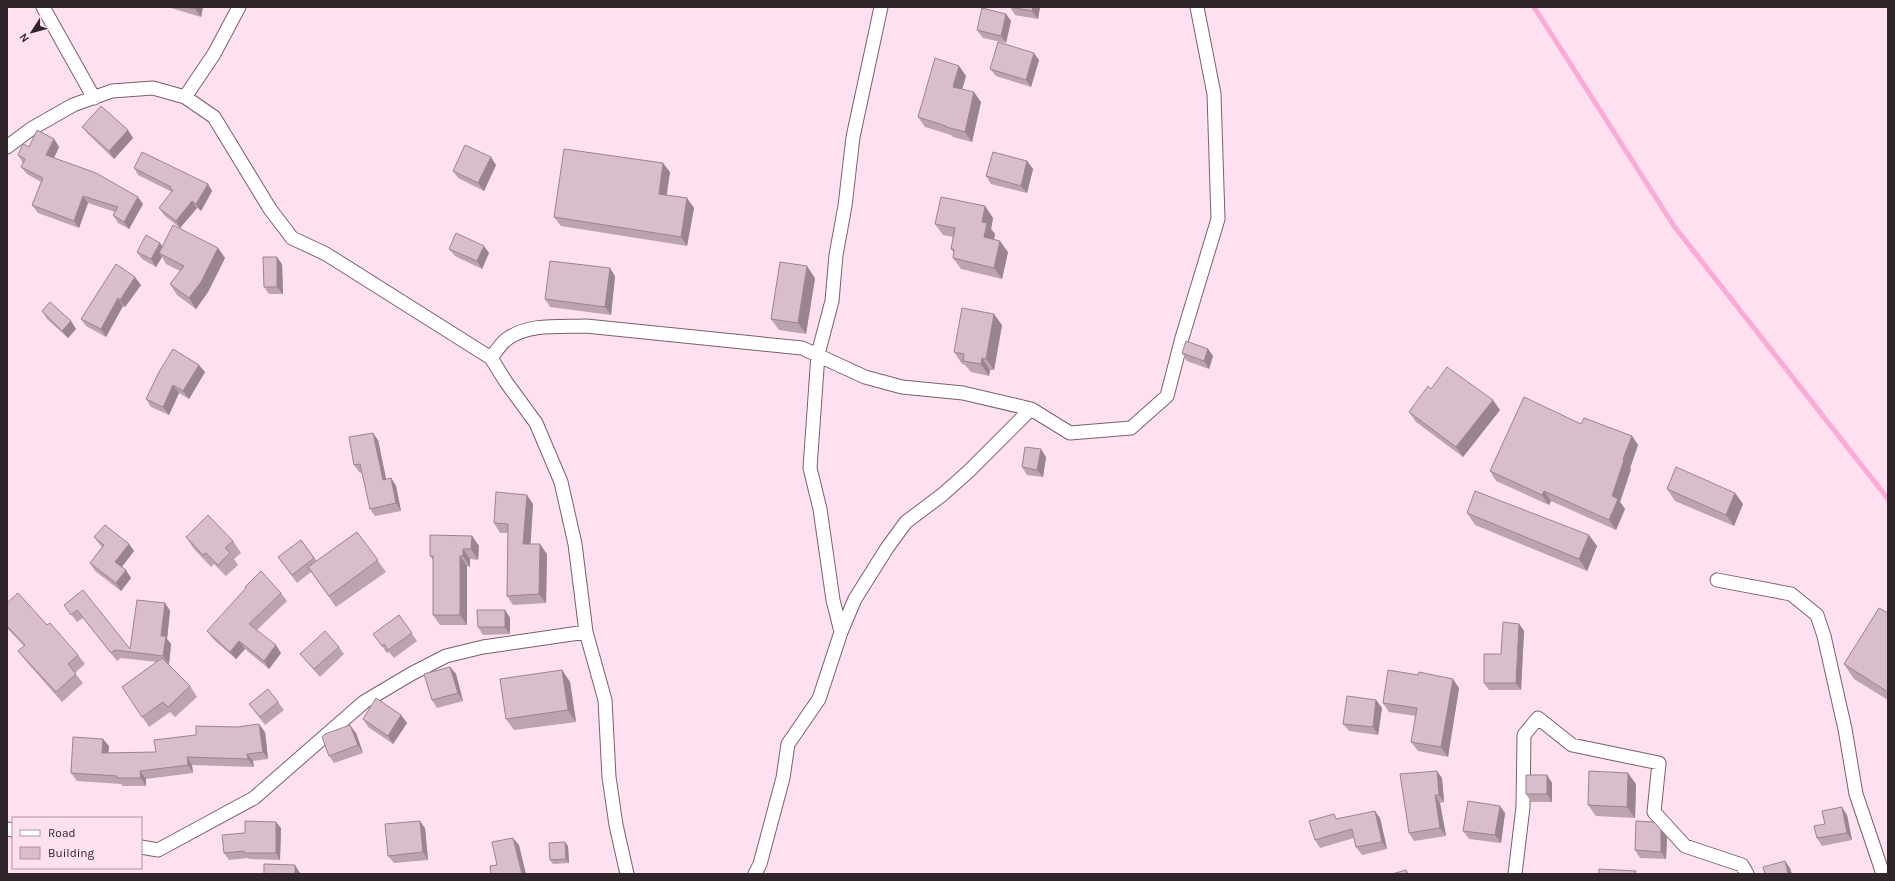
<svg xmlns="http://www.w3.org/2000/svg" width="1895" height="881" viewBox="0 0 1895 881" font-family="Karla,sans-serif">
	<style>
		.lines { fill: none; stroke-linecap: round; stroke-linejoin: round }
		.stream { stroke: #fba9d6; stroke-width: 5 }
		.minor-casing { stroke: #79606d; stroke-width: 15 }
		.minor { stroke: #fff; stroke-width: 13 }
		.wall { fill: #bba3af }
		.shaded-wall { fill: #99848f }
		.building { fill: #dabdcc; stroke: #99848f }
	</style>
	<rect width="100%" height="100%" fill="#fee0f0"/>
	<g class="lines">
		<path class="stream" d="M1534 7 1674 226 1888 499"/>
		<g class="minor-casing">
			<path id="minor" d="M43 7 94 98
				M185 97 214 54 239 7
				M7 147 31 129 73 105 112 91 153 88 185 97 214 117 270 209 292 238 326 254 491 358 506 382 536 423 561 482 575 544 586 632 605 700 609 777 616 825 627 874
				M491 358C496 352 501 343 507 339 529 323 560 327 586 326L802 348 865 377 902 387 963 393 1031 409 1070 433 1131 428 1167 396 1182 338 1218 219 1214 94 1197 7
				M1717 580 1791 594 1817 615 1824 636 1845 729 1856 794 1883 874
				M841 632 855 599 887 548 906 522 942 495 969 471 1031 409
				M7 829 13 830
				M141 847 158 850 254 798 364 702 411 674 446 656 483 647 586 632
				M755 874 760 864 783 778 788 744 819 699 841 632 833 600 820 509 810 468 818 354 832 301 836 255 845 206 853 137 881 7
				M1515 874 1523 807 1524 735 1538 718 1572 745 1659 763 1654 812 1685 846 1742 865 1747 874"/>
		</g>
		<use href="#minor" class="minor"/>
	</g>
	<path class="wall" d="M170 7H203L201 17 171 8Z
		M1010 7H1040L1038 19 1015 15Z
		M1006 14 1011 21 1006 43 983 38 977 30Z
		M1039 60 1031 87 996 76 990 69Z
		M959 66 966 76 962 89 981 102 972 142 953 137 951 135 925 127 918 117Z
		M82 127 133 138 114 159 88 134Z
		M54 139 59 147 54 158 143 204 129 229 118 223 113 215 115 212 88 203 79 228 38 213 32 205 41 182 27 174 21 167 23 163 18 155 29 147Z
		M1027 161 1033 169 1027 193 991 184 986 176Z
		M496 165 484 191 458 178 453 171Z
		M134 168 208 184 212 191 201 211 197 208 180 228 164 215 159 208 172 192 138 175Z
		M670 172 667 195 694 208 687 246 561 226 554 217Z
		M985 206 993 218 991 229 995 234 994 239 1008 252 1002 279 961 269 953 258 954 253 951 249 953 237 943 235 935 224Z
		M163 246 218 248 225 258 208 292 196 309 177 295 170 284 180 271 166 264 162 257 156 267 142 259 137 252Z
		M449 249 489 253 482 269 455 256Z
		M282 264 283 294H269L264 287Z
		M615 276 611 315 550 307 545 299Z
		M815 278 806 334 779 330 771 319Z
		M141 285 125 307 123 306 106 337 86 326 81 319Z
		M42 311 71 321 76 329 68 338 47 319Z
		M1002 325 994 370H990L989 376 971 372 965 365 962 364 954 352Z
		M1208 349 1213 356 1209 369 1187 361 1182 353Z
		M159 372H205L189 399 179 393 169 415 151 407 146 399Z
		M1500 410 1463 457 1416 422 1409 412Z
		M1581 424 1632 436 1638 445 1630 468 1631 469 1620 502 1625 509 1616 530 1551 501 1549 505 1496 481 1490 471Z
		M378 440 386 479 391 478 396 486 401 511 375 516 370 509 362 472 360 473 354 465Z
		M1046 457 1043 477 1027 475 1022 467Z
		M1667 489 1735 493 1743 504 1734 526 1675 501Z
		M533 504 530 544 547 554 546 603 513 605 507 596 508 533H500L494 523Z
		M1467 513 1597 546 1587 571 1475 525Z
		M357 532 386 572 336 607 311 572 297 583 278 557 301 540 317 561Z
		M472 536 479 546 478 560 470 559V567L467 566V625H440L433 615V560L430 556Z
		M94 537 129 544 134 551 122 567 131 578 121 591 95 571 90 563 102 547 100 545Z
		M186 537 233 541 241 553 234 559 238 565 226 576 214 564 211 567 194 549Z
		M83 590 130 649 165 603 170 611 167 639 171 644 169 664H168L190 686 197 697 175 717 170 712 149 727 122 687 157 662 121 658 117 661 83 618 77 622 64 605Z
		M281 593 287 601 257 630 281 653 269 669 245 649 236 659 213 639 207 631Z
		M7 603 47 625 78 655 85 664 75 673 83 683 62 702 25 660 18 651 24 646 7 628Z
		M505 610 510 618V634L483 635 478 627Z
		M1888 613V700L1854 679 1844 664Z
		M399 615 417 641 394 658 389 652 387 653 373 634Z
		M1519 624 1524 631 1521 690H1489L1484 683Z
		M339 647 344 654 320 677 306 661 300 654Z
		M450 667 456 674 463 701 437 708 432 700Z
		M562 670 570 682 576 722 514 730 506 719Z
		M1418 675 1459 688 1448 757 1418 751 1411 742 1416 716 1389 712 1383 703Z
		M1376 700 1382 708 1378 735 1349 731 1343 724Z
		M278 702 284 710 265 725 249 704Z
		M401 715 407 723 393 744 368 727 363 719Z
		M265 732 268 759 253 761 254 767 192 765 193 773 146 779V786H123L121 784 77 781 71 773 109 746 108 753 156 752Z
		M356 733 363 753 334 763 329 756Z
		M1547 775 1552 783V802H1531L1526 794Z
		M1442 778 1444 802 1440 803 1446 836 1414 841 1409 833Z
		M1636 784 1635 818 1596 816 1588 805Z
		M1505 813 1501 843 1469 839 1463 831Z
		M1847 815 1852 840 1822 846 1817 838 1825 824Z
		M1337 818H1380L1387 849 1362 855 1356 847 1354 838 1320 848 1315 840Z
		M281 828 280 860 249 859 248 858 229 860 224 853 245 833Z
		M425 828 428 860 394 863 388 856Z
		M1661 830 1667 838 1666 859 1640 858 1635 850Z
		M568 846 569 863 553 864 550 860Z"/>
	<path class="shaded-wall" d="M196 7H203L201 17 195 9Z
		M1033 7H1040L1038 19 1032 11Z
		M1006 14 1011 21 1006 43 1001 36Z
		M1034 53 1039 60 1031 87 1026 80Z
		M959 66 966 76 960 97 953 87Z
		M974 92 981 102 972 142 965 132Z
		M128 130 133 138 114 159 109 151Z
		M54 139 59 147 52 162 46 155Z
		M491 157 496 165 484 191 478 183Z
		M1027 161 1033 169 1027 193 1021 186Z
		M663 163 670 172 665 203 659 194Z
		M208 184 212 191 201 211 196 204Z
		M83 196 88 203 79 228 74 221Z
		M138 197 143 204 129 229 124 222Z
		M687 198 694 208 687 246 681 237Z
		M192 201 197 208 180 228 176 221Z
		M985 206 993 218 991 229 995 234 992 248 984 237 982 222Z
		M1000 241 1008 252 1002 279 994 268Z
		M160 243 165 250 159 253 162 257 156 267 151 259Z
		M484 246 489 253 482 269 477 261Z
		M218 248 225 258 208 292 196 309 189 298Z
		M277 257 282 264 283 294 277 287Z
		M807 266 815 278 806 334 798 323Z
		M610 268 615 276 611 315 605 307Z
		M135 277 141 285 125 307 120 300Z
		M118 298 123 306 106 337 101 329Z
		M994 314 1002 325 994 370 986 359Z
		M71 321 76 329 68 338 62 331Z
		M1208 349 1213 356 1209 369 1204 361Z
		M982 358 990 370 989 376 981 364Z
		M199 365 205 372 189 399 183 391Z
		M173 385 179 393 169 415 163 407Z
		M1493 400 1500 410 1463 457 1456 447Z
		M373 433 378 440 388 488 383 480Z
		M1632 436 1638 445 1630 468 1631 469 1620 502 1625 509 1616 530 1609 520 1612 496 1623 459Z
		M1041 449 1046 457 1043 477 1037 470Z
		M391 478 396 486 401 511 396 503Z
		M1544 491 1551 501 1549 505 1542 495Z
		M1735 493 1743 504 1734 526 1726 515Z
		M527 495 533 504 530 553 523 544Z
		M1589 535 1597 546 1587 571 1579 559Z
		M472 536 479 546 478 560 471 549Z
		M129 544 134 551 120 569 115 562Z
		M540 544 547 554 546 603 539 594Z
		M463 549 470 559V567L463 556Z
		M460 556 467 566V625L460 615Z
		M126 570 131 578 121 591 116 583Z
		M165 603 170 611 167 639 171 644 169 664 163 656 161 636Z
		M505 610 510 618V634L505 627Z
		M1519 624 1524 631 1521 690 1516 683Z
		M239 641 245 649 236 659 230 652Z
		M276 645 281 653 269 669 264 661Z
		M450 667 456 674 463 701 458 693Z
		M562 670 570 682 576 722 568 710Z
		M1453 679 1459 688 1448 757 1441 747Z
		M1376 700 1382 708 1378 735 1373 727Z
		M401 715 407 723 393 744 388 736Z
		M259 724 265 732 268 759 263 752Z
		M350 725 356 733 363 753 358 745Z
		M103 739 109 746 108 760 102 753Z
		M247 754 253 761 254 767 248 759Z
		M187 757 192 765 193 773 188 765Z
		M140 771 146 779V786L141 778Z
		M1437 771 1442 778 1444 802 1439 795Z
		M1628 773 1636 784 1635 818 1627 807Z
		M1547 775 1552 783V802L1547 794Z
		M1435 795 1440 803 1446 836 1440 828Z
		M1500 806 1505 813 1501 843 1495 835Z
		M1842 807 1847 815 1852 840 1847 833Z
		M1375 811 1380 818 1387 849 1382 842Z
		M420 821 425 828 428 860 423 852Z
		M276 822 281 828 280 860 276 853Z
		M1661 830 1667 838 1666 859 1661 852Z
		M513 838 519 845 526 874H522Z
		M565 842 568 846 569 863 566 859Z
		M1785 861 1790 868 1792 874H1788Z
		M295 865 300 873V874H295Z"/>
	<path class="building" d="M187 7H196L195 9Z
		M1010 7H1033L1032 11Z
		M982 8 1006 14 1001 36 977 30Z
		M998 42 1034 53 1026 80 990 69Z
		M935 58 959 66 953 87 974 92 965 132 946 127V126L918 117Z
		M101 106 128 130 109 151 82 127Z
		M37 130 54 139 46 155 96 173 138 197 124 222 113 215 118 207 83 196 74 221 32 205 43 178 21 167 25 159 18 155 23 144 29 147Z
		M465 145 491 157 478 183 453 171Z
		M564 149 663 163 659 194 687 198 681 237 554 217Z
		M142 152 208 184 196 204 192 201 176 221 159 208 173 190 170 189 171 187 134 168Z
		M993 152 1027 161 1021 186 986 176Z
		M941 197 985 206 982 222 987 223 984 237 1000 241 994 268 953 258 954 249H951L955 228 935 224Z
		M173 225 218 248 201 282 189 298 170 284 184 266 159 253Z
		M456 233 484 246 477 261 449 249Z
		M146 235 160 243 151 259 137 252Z
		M263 257H277V287H264Z
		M550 261 610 268 605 307 545 299Z
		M780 262 807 266 798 323 771 319Z
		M116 264 135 277 120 300 118 298 101 329 81 319Z
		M50 302 71 321 62 331 42 311Z
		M962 308 994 314 986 359 982 358 981 364 963 361 964 354 954 352Z
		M1186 341 1208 349 1204 361 1182 353Z
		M173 349 199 365 183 391 173 385 163 407 146 399 159 372Z
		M1447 367 1493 400 1456 447 1409 412 1428 386 1431 389Z
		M1524 397 1581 424 1584 418 1632 436 1623 459 1624 460 1612 496 1618 499 1609 520 1544 491 1542 495 1490 471Z
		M373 433 383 480 391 478 396 503 370 509 360 464 354 465 349 437Z
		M1025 447 1041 449 1037 470 1022 467Z
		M1676 467 1735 493 1726 515 1667 489Z
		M1475 491 1589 535 1579 559 1467 513Z
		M496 492 527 495 523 544H540L539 594 507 596 508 524 494 523Z
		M208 515 233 541 225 548 230 553 218 565 206 553 203 555 186 537Z
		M105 525 129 544 115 562 126 570 116 583 90 563 104 545 94 537Z
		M357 532 378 560 329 596 308 567Z
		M430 535 472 536 471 549H463V556H460V615H433V556H430Z
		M301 540 314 558 292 575 278 557Z
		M261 571 281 593 249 624 276 645 264 661 239 641 230 652 207 631 246 588 245 587Z
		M83 590 130 649 137 600 165 603 161 636H166L163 656 115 650 111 653 77 610 71 615 64 605Z
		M18 593 47 625 50 623 78 655 68 664 76 674 56 692 18 651 25 645 7 626V603Z
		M1879 608 1888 613V692L1844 664Z
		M477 610H505V627H478Z
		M399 615 412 633 388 650 384 644 382 646 373 634Z
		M1503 622 1519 624 1516 683H1484V654H1501Z
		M325 631 339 647 314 669 300 654Z
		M162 658 190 686 168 707 163 702 142 717 122 687Z
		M450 667 458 693 432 700 424 674Z
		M562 670 568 710 506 719 500 679Z
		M1388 670 1418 675 1419 672 1453 679 1441 747 1411 742 1417 708 1383 703Z
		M268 689 278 702 260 717 249 704Z
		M1347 696 1376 700 1373 727 1343 724Z
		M376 698 401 715 388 736 363 719Z
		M259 724 263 752 247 754 248 759 187 757 188 765 140 771 141 778H117V776L71 773 73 737 103 739 102 753 156 752 154 740 196 735V726L237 727Z
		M350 725 358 745 329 756 322 737 325 734Z
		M1437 771 1439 795H1435L1440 828 1409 833 1400 774Z
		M1589 771 1628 773 1627 807 1588 805Z
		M1526 775H1547V794H1526Z
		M1468 801 1500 806 1495 835 1463 831Z
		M1842 807 1847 833 1817 838 1814 826 1825 824 1822 811Z
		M1375 811 1382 842 1356 847 1352 829 1315 840 1309 821 1334 814 1336 819Z
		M245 821 276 822V853H244V851L224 853 222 835 245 833Z
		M420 821 423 852 388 856 385 824Z
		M1636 821 1654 822 1661 830V852L1635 850Z
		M513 838 522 874H491L490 866 497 865 492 842Z
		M565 842 566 859 550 860 549 843Z
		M1785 861 1788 874H1765L1763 867Z
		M264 864 295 865V874H264Z
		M1599 869 1636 871 1635 874H1599Z
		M1406 870 1408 874H1392Z"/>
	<rect width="1895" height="881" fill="none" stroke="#2f252a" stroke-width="16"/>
	<rect x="12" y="817" width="130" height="52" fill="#fee0f0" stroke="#ab95a1"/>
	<rect x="20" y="830" width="20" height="6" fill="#ffffff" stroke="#ab95a1"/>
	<text x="48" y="837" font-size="12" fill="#2f252a">Road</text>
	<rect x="20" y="847" width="20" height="12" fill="#dabdcc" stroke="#ab95a1"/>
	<text x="48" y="857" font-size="12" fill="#2f252a">Building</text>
	<g transform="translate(32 32) rotate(234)" stroke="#fee0f0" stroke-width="3" paint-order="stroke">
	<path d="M0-3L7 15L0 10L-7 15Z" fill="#2f252a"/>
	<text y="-6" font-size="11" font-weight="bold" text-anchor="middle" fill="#2f252a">N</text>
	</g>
</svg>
